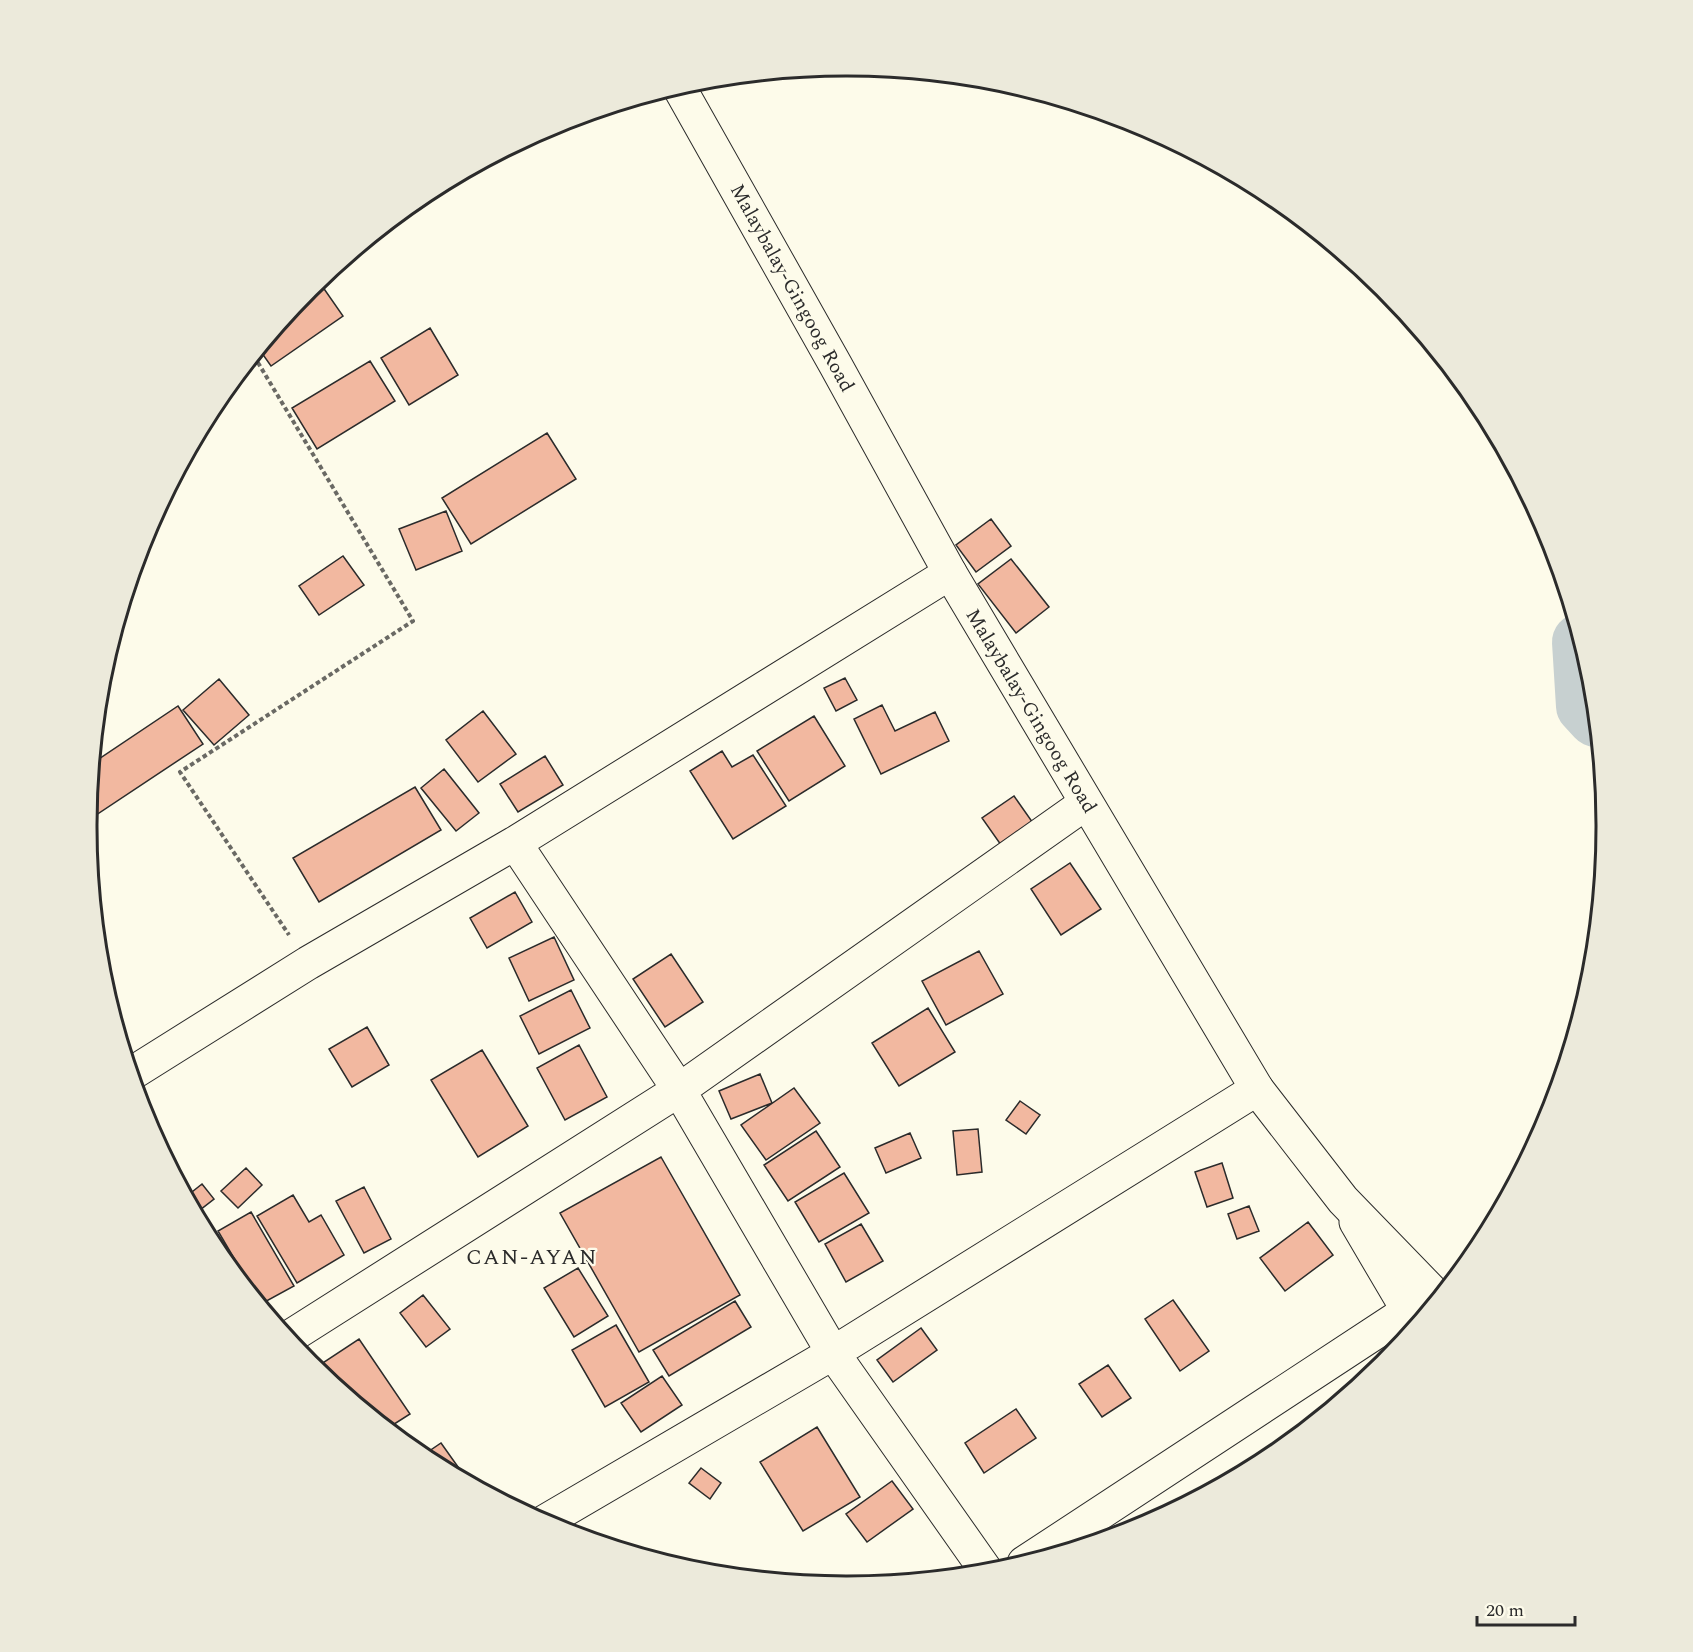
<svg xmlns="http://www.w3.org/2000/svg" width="1693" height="1652" viewBox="0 0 1693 1652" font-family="Spectral,serif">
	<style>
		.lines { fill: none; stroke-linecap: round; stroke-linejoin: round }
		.river { stroke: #c7d0d0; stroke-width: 58 }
		.building { fill: #f2b8a0; stroke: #2b2b2b; stroke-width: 1.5 }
		.minor-casing { stroke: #2b2b2b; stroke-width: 35 }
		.major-casing { stroke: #2b2b2b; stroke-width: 35 }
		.path { stroke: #6a6964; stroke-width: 4; stroke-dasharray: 4.5 3; stroke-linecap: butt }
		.minor { stroke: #fdfbea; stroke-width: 33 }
		.major { stroke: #fdfbea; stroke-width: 33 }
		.labels { text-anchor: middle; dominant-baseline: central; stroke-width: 4.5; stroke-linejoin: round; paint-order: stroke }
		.street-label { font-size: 20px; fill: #2b2b2b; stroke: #fdfbea }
		.quarter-label { font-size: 22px; letter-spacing: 1.5px; fill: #2b2b2b; stroke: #fdfbea }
		.rim { fill: none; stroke: #2b2b2b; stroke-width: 3 }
	</style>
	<rect width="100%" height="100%" fill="#fdfbea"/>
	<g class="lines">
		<path class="river" d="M1581 642 1585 706 1596 718"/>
	</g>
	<path class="building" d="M320 283 343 316 271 366 259 349 305 293Z
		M430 328 458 375 409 405 381 358Z
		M370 361 395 401 317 449 292 408Z
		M547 433 576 479 471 544 442 498Z
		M446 511 462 551 416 570 399 529Z
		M991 519 1011 546 976 572 956 545Z
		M343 556 364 585 319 615 299 586Z
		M1011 559 1049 607 1016 633 978 584Z
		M845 678 857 700 836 711 824 688Z
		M219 679 249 715 214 745 183 710Z
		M882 705 895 731 935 712 949 741 881 774 854 719Z
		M178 706 203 744 87 821 93 763Z
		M483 711 516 754 478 782 446 740Z
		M814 716 845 766 789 801 757 751Z
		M722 751 732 767 753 755 786 806 733 839 690 771Z
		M545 756 563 785 518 812 500 784Z
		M444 769 479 813 456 831 421 788Z
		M415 787 441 830 319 902 293 858Z
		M1014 796 1033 823 1001 845 982 818Z
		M1070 863 1101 909 1061 935 1031 889Z
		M515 892 532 922 487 948 470 918Z
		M554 937 574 980 529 1001 509 958Z
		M979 951 1003 994 946 1025 922 981Z
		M671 954 703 1002 665 1027 633 979Z
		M571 990 590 1028 539 1054 520 1016Z
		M928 1008 955 1052 899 1086 872 1043Z
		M367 1027 389 1065 352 1087 329 1049Z
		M579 1045 607 1097 565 1120 537 1068Z
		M482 1050 528 1126 478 1157 431 1080Z
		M760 1074 772 1103 731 1119 719 1091Z
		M794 1088 820 1123 766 1160 741 1125Z
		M1020 1101 1040 1115 1026 1134 1006 1120Z
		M978 1129 982 1172 957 1175 953 1131Z
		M816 1131 840 1167 788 1201 764 1165Z
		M910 1133 921 1158 886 1173 875 1148Z
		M661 1157 740 1295 639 1352 560 1213Z
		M1222 1163 1233 1198 1207 1207 1195 1172Z
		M246 1168 262 1185 238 1208 221 1191Z
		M844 1173 869 1213 819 1242 795 1202Z
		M202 1184 214 1199 196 1213 187 1196Z
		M364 1187 391 1239 364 1253 336 1201Z
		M293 1195 309 1222 321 1215 344 1255 297 1283 257 1216Z
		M1249 1206 1259 1231 1237 1239 1228 1214Z
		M251 1212 294 1286 261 1304 218 1231Z
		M1308 1222 1333 1255 1285 1291 1260 1258Z
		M861 1224 883 1261 846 1282 825 1244Z
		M217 1243 246 1281 243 1283 214 1248 213 1246Z
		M578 1268 608 1316 574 1337 544 1288Z
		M423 1295 450 1329 426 1347 400 1313Z
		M1173 1300 1209 1351 1180 1371 1145 1319Z
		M735 1301 751 1327 669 1376 653 1350Z
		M616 1325 649 1382 605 1407 572 1350Z
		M921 1328 937 1350 893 1382 877 1360Z
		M359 1339 410 1414 388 1428 315 1368Z
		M1108 1365 1131 1398 1102 1417 1079 1384Z
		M662 1376 682 1405 641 1432 621 1403Z
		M1016 1409 1036 1438 984 1473 965 1443Z
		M817 1427 860 1497 803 1531 760 1462Z
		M441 1443 468 1481 422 1456Z
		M701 1468 721 1483 710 1499 689 1483Z
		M892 1481 913 1509 867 1542 846 1514Z"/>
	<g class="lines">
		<g class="minor-casing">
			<path id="minor" d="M515 843 679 1090 833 1353 544 1522
				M131 1074 308 963 515 843 950 573
				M1356 1222 1416 1324
				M288 1338 679 1090 1086 803
				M1024 1563 1408 1311
				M987 1572 833 1353 1257 1089"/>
		</g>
		<g class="major-casing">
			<path id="major" d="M679 87 835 364 950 573 1257 1089 1343 1200 1438 1298"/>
		</g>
		<path class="path" d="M254 356 413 621 180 772 289 935"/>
		<use href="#minor" class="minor"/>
		<use href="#major" class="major"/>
	</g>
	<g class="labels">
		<g class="street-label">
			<text transform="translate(792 288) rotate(61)">Malaybalay-Gingoog Road</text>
			<text transform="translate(1031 711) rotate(59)">Malaybalay-Gingoog Road</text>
		</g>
		<g class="quarter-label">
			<text x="532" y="1257">CAN-AYAN</text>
		</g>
	</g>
	<path d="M0 0H1693V1652H0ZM846 76H847A749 749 0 0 1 1596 825V827A749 749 0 0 1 847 1576H846A749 749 0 0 1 97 827V825A749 749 0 0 1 846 76Z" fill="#eceadb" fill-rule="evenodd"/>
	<path class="rim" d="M846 76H847A749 749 0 0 1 1596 825V827A749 749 0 0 1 847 1576H846A749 749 0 0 1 97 827V825A749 749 0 0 1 846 76Z"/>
	<path d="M1477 1616v9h98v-9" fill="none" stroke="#2b2b2b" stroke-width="3"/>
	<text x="1486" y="1616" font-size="18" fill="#2b2b2b" stroke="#fdfbea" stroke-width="4.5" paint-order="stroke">20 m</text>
</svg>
